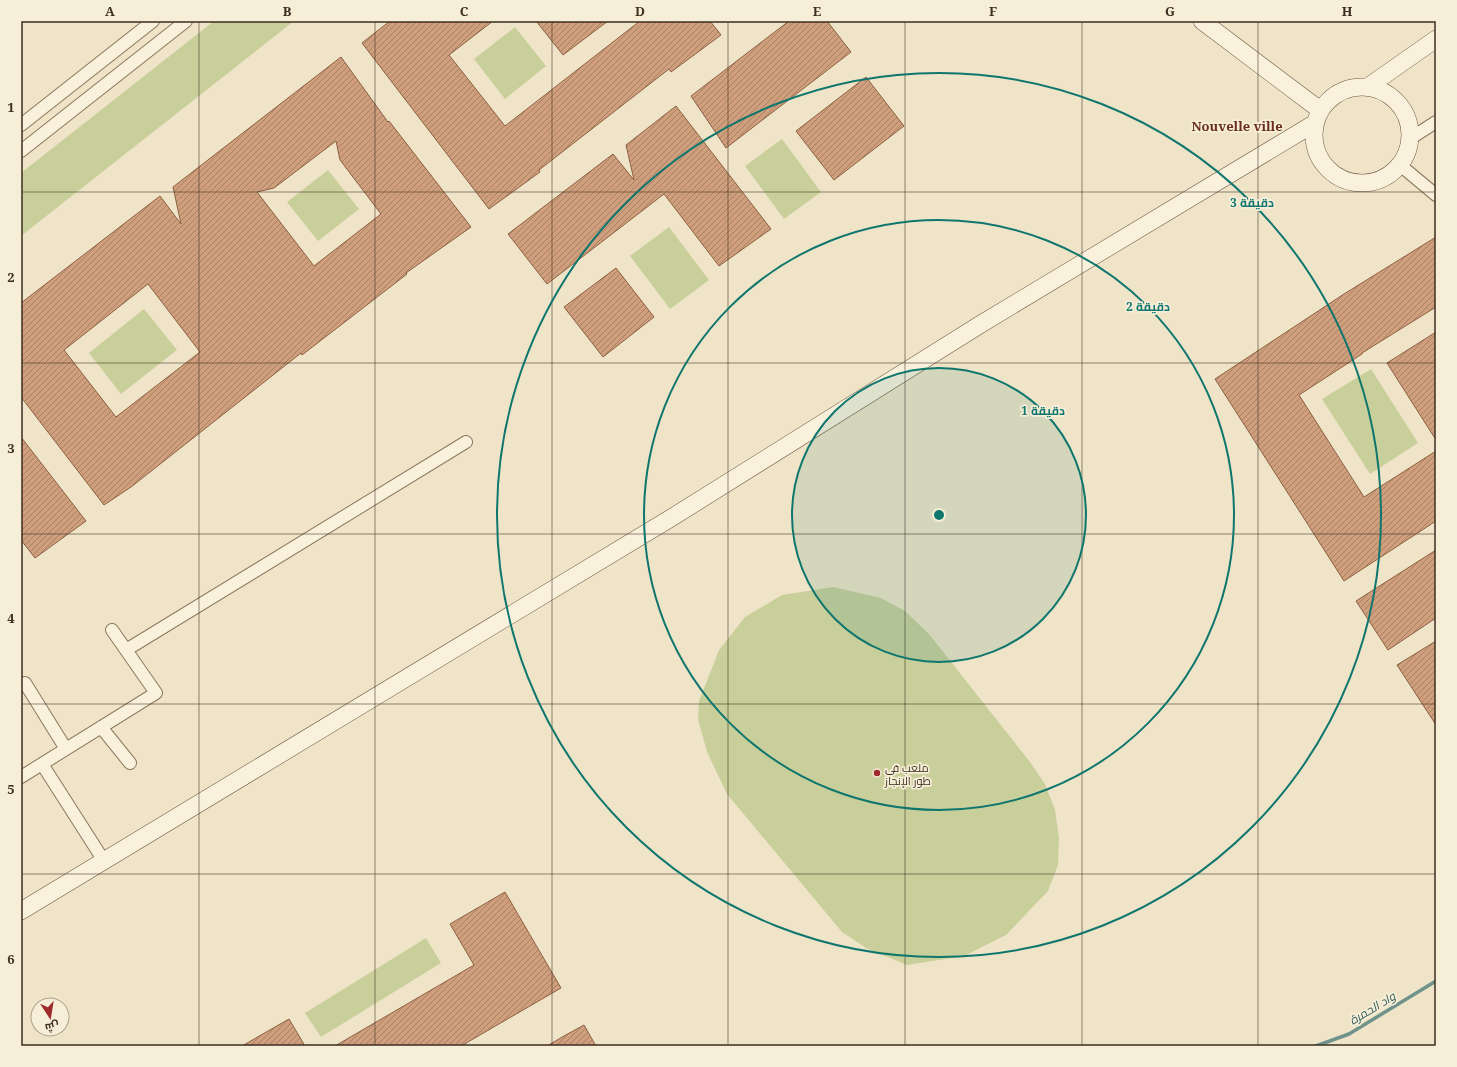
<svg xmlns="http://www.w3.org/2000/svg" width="1457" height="1067" viewBox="0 0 1457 1067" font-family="'Noto Serif',Cairo,serif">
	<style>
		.green { fill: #c9cf9b }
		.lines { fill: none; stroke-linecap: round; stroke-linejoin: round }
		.stream { stroke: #6f938a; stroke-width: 3.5 }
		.building { fill: url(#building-hatch); stroke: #8d5f41; fill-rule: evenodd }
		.street-casing { stroke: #8d765c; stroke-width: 14 }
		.secondary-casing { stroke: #6f573f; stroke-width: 18 }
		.street { stroke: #faf1dc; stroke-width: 12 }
		.secondary { stroke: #faf1dc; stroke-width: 17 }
		.grid { fill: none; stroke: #3d2e20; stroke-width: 1; stroke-opacity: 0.55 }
		.ring { fill: none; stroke: #0f766e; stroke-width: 2 }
		.poi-dot { fill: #9e2a2b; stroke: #f7eed8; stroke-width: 1.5 }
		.labels { text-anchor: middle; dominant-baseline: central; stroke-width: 3.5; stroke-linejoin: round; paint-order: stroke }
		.poi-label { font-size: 11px; fill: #3d2e20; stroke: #f7eed8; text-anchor: start }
		.water-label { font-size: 12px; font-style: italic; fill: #2f5d5a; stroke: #f7eed8 }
		.quarter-label { font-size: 13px; font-weight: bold; fill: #6b2e1e; stroke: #f7eed8 }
		.centre { fill: #0f766e; stroke: #f7eed8; stroke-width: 2 }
		.ring-label { font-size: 12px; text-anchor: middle; font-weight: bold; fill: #0f766e; stroke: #f7eed8; stroke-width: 3.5; stroke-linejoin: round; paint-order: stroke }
		.neatline { fill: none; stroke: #3d2e20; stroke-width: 1.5 }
		.grid-label { font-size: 13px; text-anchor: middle; font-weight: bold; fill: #3d2e20 }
	</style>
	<defs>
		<pattern id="building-hatch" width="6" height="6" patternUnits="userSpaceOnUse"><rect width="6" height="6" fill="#cf9f7d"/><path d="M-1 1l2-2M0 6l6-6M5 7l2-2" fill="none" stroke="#a98266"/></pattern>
	</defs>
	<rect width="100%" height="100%" fill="#f0e4c8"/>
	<path class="green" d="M214 21H294L21 236V173Z
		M515 27 546 66 505 99 474 59Z
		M782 139 821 192 784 219 745 166Z
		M328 170 359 209 318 241 287 202Z
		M669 227 709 280 670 309 630 256Z
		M144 309 177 350 121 394 89 353Z
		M1371 369 1418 443 1370 474 1322 399Z
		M833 587 881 598 905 611 929 634 1030 762 1045 784 1055 810 1059 838 1058 865 1048 891 1006 935 964 956 907 965 866 948 842 932 727 794 707 752 698 719 699 701 719 650 745 617 782 595Z
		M426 938 441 963 321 1037 305 1013Z"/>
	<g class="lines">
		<path class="stream" d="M1316 1046 1349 1034 1436 981"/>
	</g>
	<path class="building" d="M390 21H493L449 55 505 126 640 21H710L721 35 671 72 669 69 539 170 540 172 489 209 362 43Z
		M536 21H608L563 55Z
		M789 21H827L851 52 726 148 691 96Z
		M341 57 388 122 389 121 471 227 406 273 407 274 302 355 301 353 131 487 104 505 21 397V303L160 196 181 224 173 187ZM336 141 340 160 381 214 314 266 257 192 274 188ZM148 284 200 352 116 417 64 350Z
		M866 77 904 126 834 180 796 131Z
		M676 106 771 229 719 266 664 194 547 284 508 234 613 154 634 180 626 145Z
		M1436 237V307L1362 353V354L1299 395 1364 497 1436 451V521L1344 581 1215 379 1344 294Z
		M616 268 654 317 603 357 564 307Z
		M1436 332V440L1387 363Z
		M21 437 86 521 35 558 21 540Z
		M1436 550V618L1388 650 1356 601Z
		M1436 641V725L1397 665Z
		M505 892 561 988 461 1046H335L474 965 450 924Z
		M289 1019 305 1046H242L261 1035Z
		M584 1025 596 1046H547L564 1036Z"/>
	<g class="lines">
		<g class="street-casing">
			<path id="street" d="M21 125 153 21
				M1411 138 1436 122
				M21 151 186 21
				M1400 165 1436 195
				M126 650 466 442
				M25 683 66 749
				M101 727 130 763
				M42 764 104 861
				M21 777 156 693 112 630"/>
		</g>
		<g class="secondary-casing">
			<path id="secondary" d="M1202 21 1320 110
				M1369 86 1436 39
				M1314 135a48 48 0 1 1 96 0a48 48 0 1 1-96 0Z
				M21 911 671 518 981 324 1315 123"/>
		</g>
		<use href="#street" class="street"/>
		<use href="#secondary" class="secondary"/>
	</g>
	<path class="grid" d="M199 21V1046M375 21V1046M552 21V1046M728 21V1046M905 21V1046M1082 21V1046M1258 21V1046M21 192H1436M21 363H1436M21 534H1436M21 704H1436M21 874H1436"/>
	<circle cx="939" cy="515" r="147" fill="#0f766e" fill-opacity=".12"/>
	<g class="ring">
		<circle cx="939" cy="515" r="147"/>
		<circle cx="939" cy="515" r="295"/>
		<circle cx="939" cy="515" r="442"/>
	</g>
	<circle class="poi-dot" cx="877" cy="773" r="4"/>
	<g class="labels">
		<g class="poi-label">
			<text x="885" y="767">ملعب في<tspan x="885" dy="13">طور الإنجاز</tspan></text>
		</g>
		<g class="water-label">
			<text transform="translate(1372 1008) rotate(-31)">واد الحمرة</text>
		</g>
		<g class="quarter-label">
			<text x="1237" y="126">Nouvelle ville</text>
		</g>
	</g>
	<circle cx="939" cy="515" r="6" class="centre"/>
	<g class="ring-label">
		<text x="1252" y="207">3 دقيقة</text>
		<text x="1148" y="311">2 دقيقة</text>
		<text x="1043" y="415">1 دقيقة</text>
	</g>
	<rect width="1457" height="1067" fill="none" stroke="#f7eed8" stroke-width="44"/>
	<g transform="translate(50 1017) rotate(168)"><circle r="19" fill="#f7eed8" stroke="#ada18e"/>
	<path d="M0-3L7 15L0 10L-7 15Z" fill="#9e2a2b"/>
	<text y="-6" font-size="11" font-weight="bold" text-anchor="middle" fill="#3d2e20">ش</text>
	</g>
	<rect x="22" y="22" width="1413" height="1023" class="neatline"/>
	<g class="grid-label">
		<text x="110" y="16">A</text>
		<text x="287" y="16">B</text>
		<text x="464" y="16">C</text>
		<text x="640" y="16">D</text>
		<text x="817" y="16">E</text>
		<text x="993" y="16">F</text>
		<text x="1170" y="16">G</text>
		<text x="1347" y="16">H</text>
		<text x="11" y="112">1</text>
		<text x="11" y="282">2</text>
		<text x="11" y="453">3</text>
		<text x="11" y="623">4</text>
		<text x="11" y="794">5</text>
		<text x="11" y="964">6</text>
	</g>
</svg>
